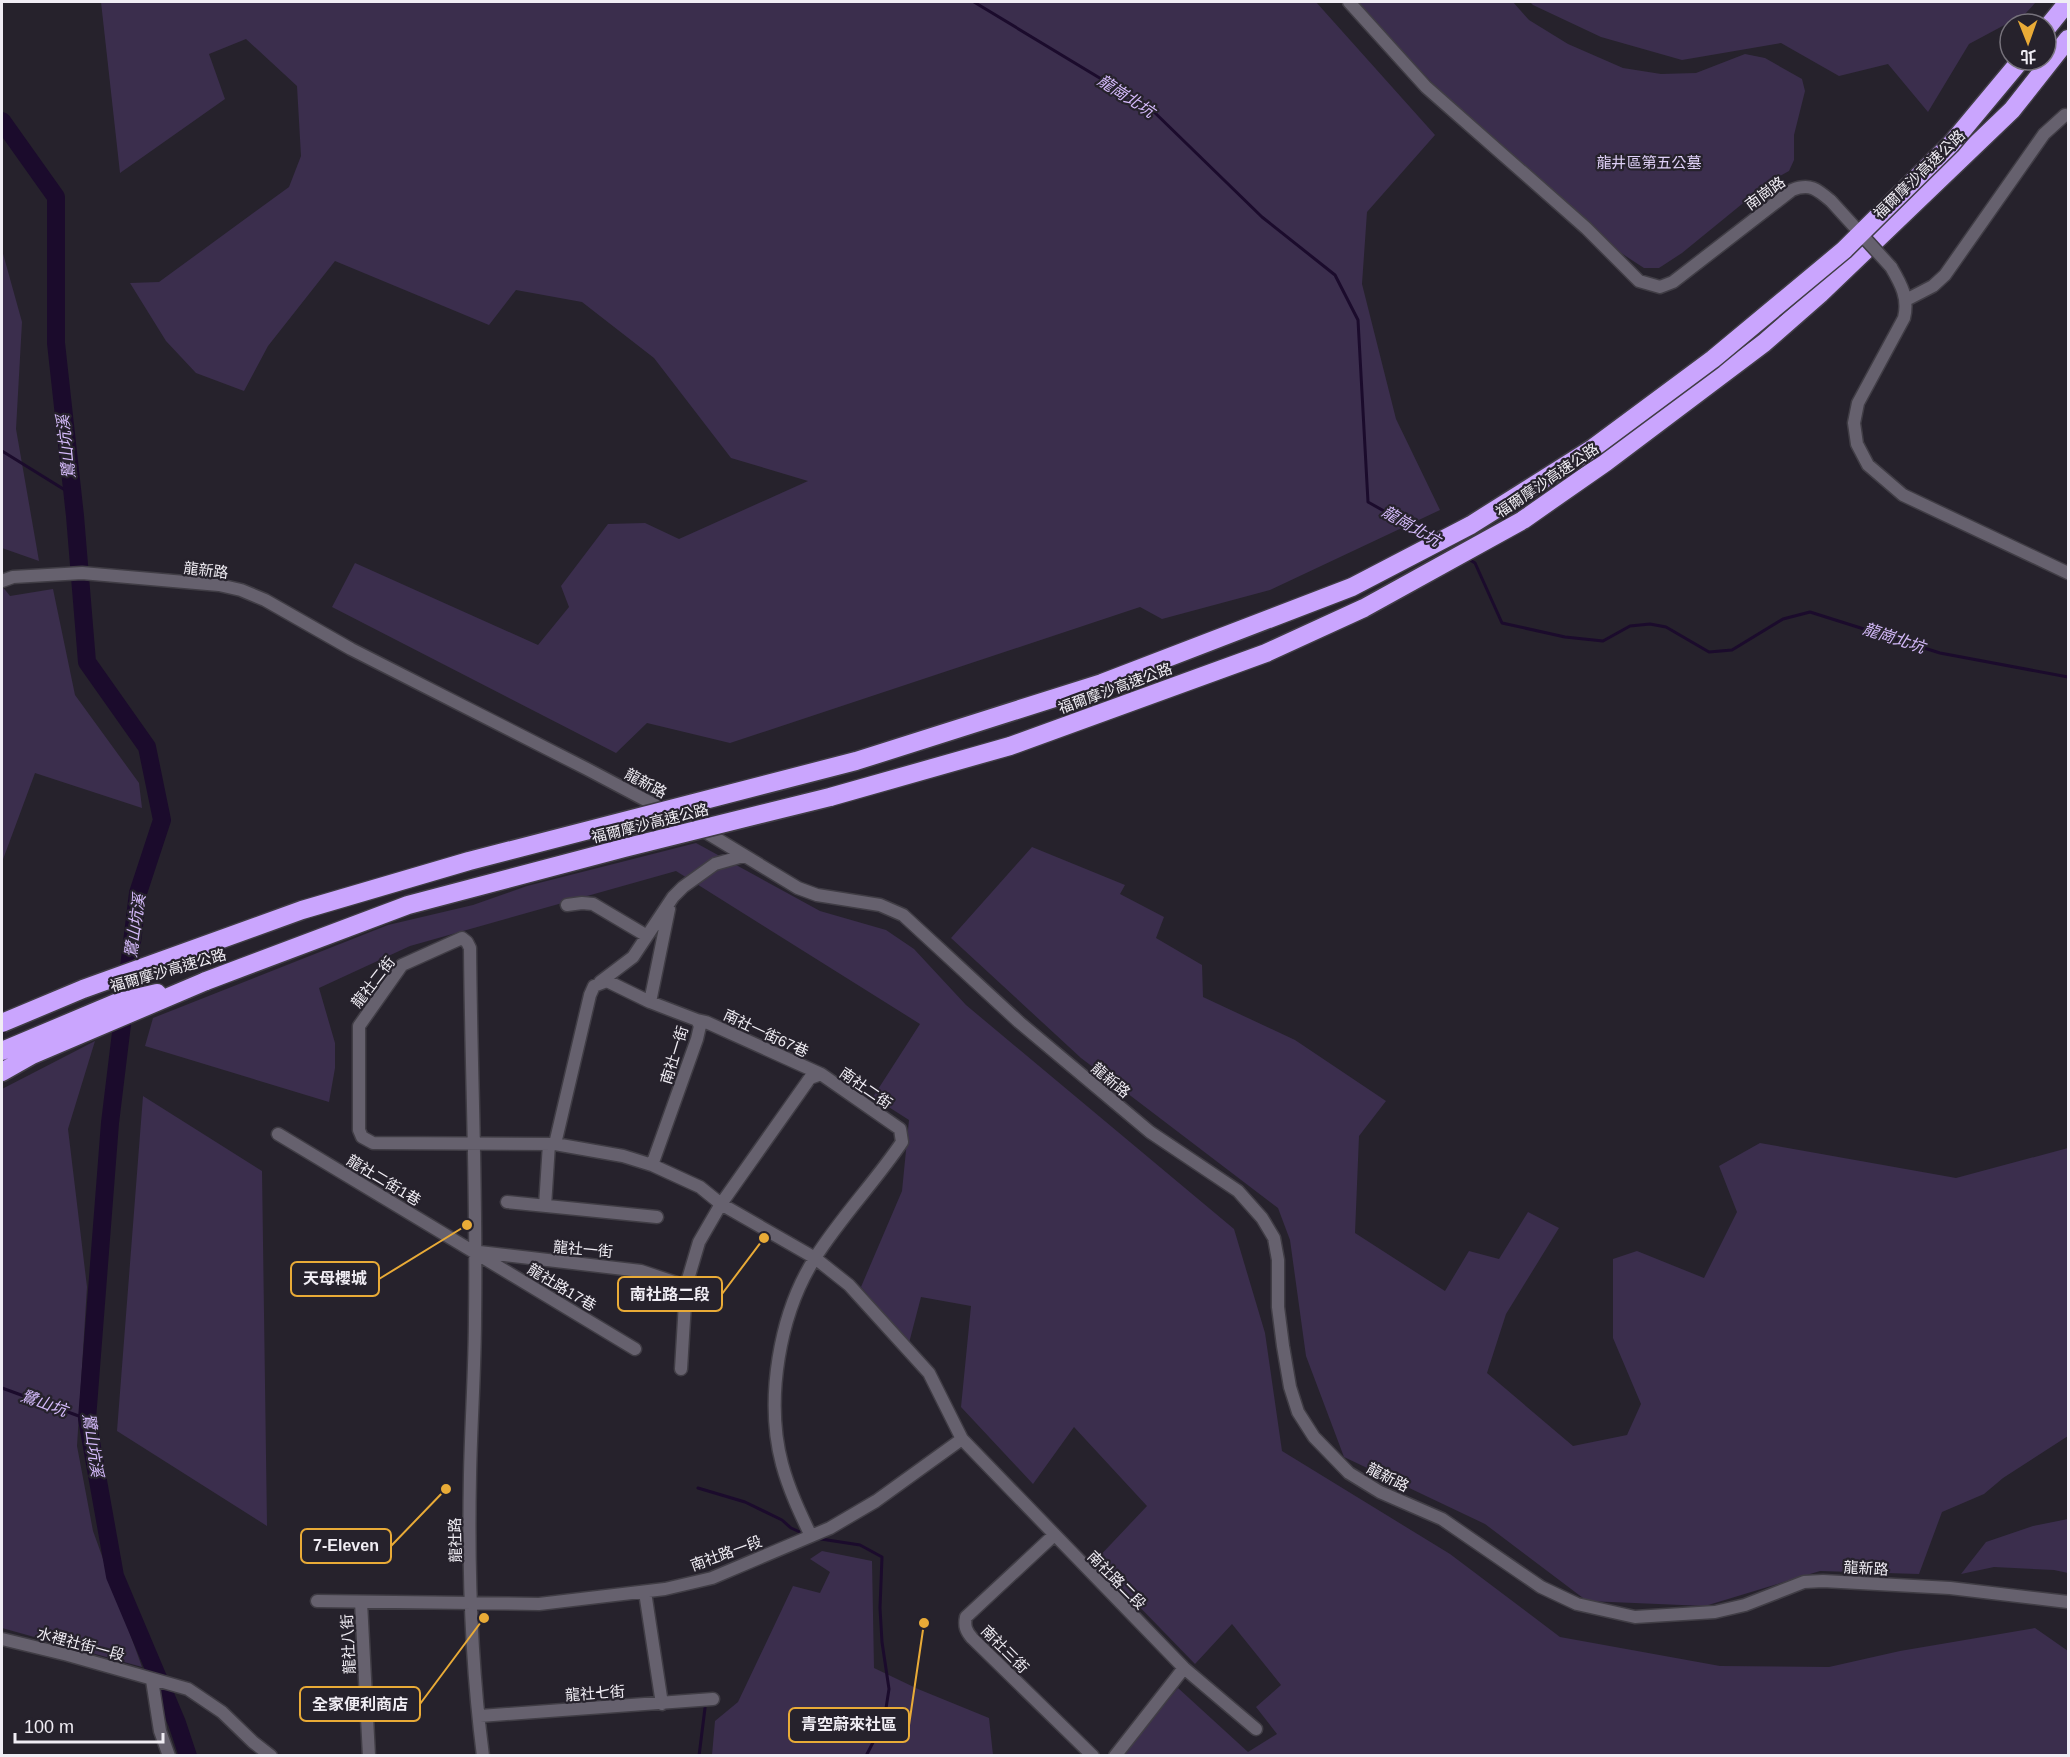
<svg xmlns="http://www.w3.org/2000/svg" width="2070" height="1757" viewBox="0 0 2070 1757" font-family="Arial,'Noto Sans TC',sans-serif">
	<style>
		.green { fill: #3b2e4d }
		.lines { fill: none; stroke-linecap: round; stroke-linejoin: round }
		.stream { stroke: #1b0b2c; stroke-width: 3 }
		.river { stroke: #1b0b2c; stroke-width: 18 }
		.minor-casing { stroke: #403d45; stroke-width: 15 }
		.highway-casing { stroke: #403d45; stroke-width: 21 }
		.minor { stroke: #66616e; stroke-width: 12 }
		.highway { stroke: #caa5fe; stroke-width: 18 }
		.minor-bridge-casing { stroke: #403d45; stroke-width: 15; stroke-linecap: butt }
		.highway-bridge-casing { stroke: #403d45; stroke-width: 21; stroke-linecap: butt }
		.minor-bridge { stroke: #66616e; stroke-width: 12 }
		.highway-bridge { stroke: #caa5fe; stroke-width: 18 }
		.labels { text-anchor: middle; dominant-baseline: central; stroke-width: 4.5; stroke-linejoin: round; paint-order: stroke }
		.park-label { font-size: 15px; fill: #dfd0f7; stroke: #26222c }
		.street-label { font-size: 15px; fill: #f0edf4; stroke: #26222c }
		.water-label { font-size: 16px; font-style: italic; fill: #d5bbfb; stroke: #26222c }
		.leader { fill: none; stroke: #e9ab37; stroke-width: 2 }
		.callout-dot { fill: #e9ab37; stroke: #26222c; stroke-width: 2 }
		.callout { fill: #26222c; stroke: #e9ab37; stroke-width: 2 }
		.callout-label { font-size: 16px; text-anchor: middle; font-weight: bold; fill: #f0edf4 }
	</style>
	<rect width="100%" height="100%" fill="#26222c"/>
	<path class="green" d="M101 2H1316L1435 135 1367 212 1362 284 1396 419 1440 510 1270 590 1162 619 1140 607 730 743 647 723 616 753 332 607 355 563 538 645 569 607 561 586 608 524 645 523 679 539 808 481 731 458 654 358 582 302 516 290 489 325 335 261 268 346 244 391 196 373 166 341 130 283 159 282 289 187 301 156 297 86 246 39 209 54 225 99 120 173Z
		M1357 2H1513L1529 20 1568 44 1623 68 1661 74 1696 73 1745 54 1765 58 1802 79 1805 91 1794 135V160L1789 171 1769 182 1682 253 1659 268H1644C1535 200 1444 95 1357 2Z
		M1530 2H2036L2025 14 1969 44 1928 112 1888 64 1839 76 1781 43 1682 60 1601 37 1533 5Z
		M2 250 22 322 16 429 39 561 2 548Z
		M2 586 10 596 53 589 75 695 139 783 142 808 35 773 2 862Z
		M696 843 820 911 886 930 914 949 966 1005 1234 1229 1265 1333 1282 1451 1450 1554 1560 1637 1720 1666 1829 1667 1900 1651 2035 1628 2068 1651V1755H1122L1178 1688 1248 1752 1277 1734 1256 1707 1281 1685 1232 1624 1195 1664 1095 1561 1147 1506 1074 1427 1033 1484 961 1407 971 1306 921 1297 909 1343 861 1287 902 1191 909 1120 873 1097 920 1024 676 871 410 946 319 988 335 1043V1068L329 1102 145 1046 153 1018 388 925 473 905 527 886Z
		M1032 847 1125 885 1120 894 1164 917 1156 938 1202 965 1203 997 1295 1040 1386 1101 1359 1136 1355 1233 1445 1291 1469 1251 1499 1259 1528 1212 1559 1228 1506 1314 1487 1373 1573 1446 1627 1435 1641 1404 1613 1338V1259L1637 1251 1704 1278 1737 1212 1719 1166 1760 1143 1956 1178 2068 1148V1436L2003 1478 1984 1494 1942 1512 1919 1574 1820 1571 1705 1606 1587 1601 1485 1524 1344 1457 1306 1356 1290 1240 1278 1208 1081 1058 951 938Z
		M95 1041 68 1129 87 1287 77 1446 93 1531 142 1667 2 1628V1089Z
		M143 1096 262 1171 267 1526 117 1431Z
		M2068 1519V1573L2054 1570 1994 1567 1961 1574 1986 1542 2033 1526Z
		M822 1551 872 1561 874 1668 918 1689 989 1718 993 1755H712L715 1721 738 1702 793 1586 820 1593 830 1572 810 1559Z"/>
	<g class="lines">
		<path class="stream" d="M974 2 1151 109 1262 217 1335 275 1358 320 1368 502 1432 538
			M2 451 73 495
			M1467 558 1475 563 1502 623 1565 637 1603 641 1630 626 1650 624 1666 627 1709 652 1732 650 1783 619 1810 612 1940 653 2068 677
			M2 1388 87 1419
			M698 1488 745 1502 782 1520 791 1528 802 1533
			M821 1539 860 1545 882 1557 880 1608 882 1642 889 1689 884 1721 866 1756
			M699 1756 705 1708"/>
		<path class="river" d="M2 121 56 197V343L75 516 87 662 147 747 162 820 138 893 110 1123 87 1419 115 1576 177 1723 188 1756"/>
		<g class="minor-casing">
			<path id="minor" d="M1349 2 1426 87 1586 228 1639 281 1660 287 1673 282 1792 190C1810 183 1817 189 1831 201
				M1891 267C1901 284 1909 298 1904 318L1858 403 1854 423 1857 444 1868 465 1903 495 2068 573
				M1906 300 1933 286 1945 275 2044 134 2065 115
				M2 581 13 577 82 573 219 585 241 590 265 600 351 649 587 769 704 831 798 888 817 895 880 905 903 915 1019 1022 1150 1132 1238 1191 1262 1218 1274 1238 1278 1260V1307L1283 1346 1290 1387 1298 1412 1314 1437 1349 1473 1380 1492 1442 1519 1541 1587 1577 1604 1635 1617 1715 1612 1745 1605 1804 1582 1823 1581 1950 1588 2068 1602
				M567 905 582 903 593 904 647 936
				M600 982 633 957 673 897 683 887 715 864 743 856
				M650 1002 669 909
				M697 1020 706 1022 821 1074
				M278 1134 635 1349
				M555 1144 590 995 594 986 607 981 650 1002 697 1020 700 1026 697 1039 652 1165
				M507 1202 657 1217
				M545 1206 549 1144
				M479 1252 641 1271 686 1286
				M681 1369 686 1286 699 1242 721 1204 810 1078 821 1074 900 1129 902 1142C875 1182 841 1217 815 1258 779 1314 765 1400 782 1464 789 1490 800 1513 811 1536
				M1053 1536 966 1617C964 1626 966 1631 972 1638L1093 1756
				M645 1592 662 1704
				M317 1601 539 1604 665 1589 712 1578 830 1528 876 1501 962 1439
				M361 1602 369 1756
				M2 1639 68 1655 188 1689 222 1712 253 1742 271 1756
				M152 1680 160 1731 169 1756
				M480 1716 713 1699
				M483 1756C471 1663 468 1568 470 1475 471 1422 475 1369 475 1316 477 1193 471 1071 470 948L467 942 462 938 402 965 359 1026V1130L362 1137 373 1143 555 1144 623 1156 652 1165 700 1187 721 1204 815 1258 849 1285 929 1373 962 1439 1184 1668 1256 1729
				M1115 1756 1184 1668"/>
		</g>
		<g class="highway-casing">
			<path id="highway" d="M2046 29 2068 2
				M830 797 1010 746 1266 653 1364 608 1523 520 1606 462 1764 343 1820 294 2012 110 2068 39
				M2 1051 118 1002 157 993
				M2 1072 32 1055 206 981"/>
		</g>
		<use href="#minor" class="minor"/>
		<use href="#highway" class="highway"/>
		<g class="minor-bridge-casing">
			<path id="minor-bridge" d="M1831 201 1891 267"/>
		</g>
		<g class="highway-bridge-casing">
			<path id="highway-bridge" d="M206 981 408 905 624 848 830 797
				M2 1023 83 989 302 910 469 861 856 761 1102 683 1352 587 1471 525 1593 448 1713 359 1844 250 1951 144 2021 60"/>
		</g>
		<use href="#minor-bridge" class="minor-bridge"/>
		<use href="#highway-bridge" class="highway-bridge"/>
	</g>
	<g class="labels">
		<g class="park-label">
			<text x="1649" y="162">龍井區第五公墓</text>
		</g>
		<g class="street-label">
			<text transform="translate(1919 174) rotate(-44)">福爾摩沙高速公路</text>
			<text transform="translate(1765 193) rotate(-36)">南崗路</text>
			<text transform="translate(1547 480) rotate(-34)">福爾摩沙高速公路</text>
			<text transform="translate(206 570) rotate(7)">龍新路</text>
			<text transform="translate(1115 688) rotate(-20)">福爾摩沙高速公路</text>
			<text transform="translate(646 783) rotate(28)">龍新路</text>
			<text transform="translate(650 823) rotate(-14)">福爾摩沙高速公路</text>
			<text transform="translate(168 970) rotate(-16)">福爾摩沙高速公路</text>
			<text transform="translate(373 982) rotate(-52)">龍社二街</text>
			<text transform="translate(766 1033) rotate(25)">南社一街67巷</text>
			<text transform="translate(674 1055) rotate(-73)">南社一街</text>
			<text transform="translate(1111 1080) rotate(40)">龍新路</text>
			<text transform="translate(866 1088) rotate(35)">南社二街</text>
			<text transform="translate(384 1180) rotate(31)">龍社二街1巷</text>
			<text transform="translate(583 1249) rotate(5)">龍社一街</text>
			<text transform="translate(562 1287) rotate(31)">龍社路17巷</text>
			<text transform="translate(1388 1477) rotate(27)">龍新路</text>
			<text transform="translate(455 1540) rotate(-91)">龍社路</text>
			<text transform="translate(726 1553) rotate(-20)">南社路一段</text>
			<text transform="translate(1866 1568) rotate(3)">龍新路</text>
			<text transform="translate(1117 1580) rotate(45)">南社路二段</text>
			<text transform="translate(81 1644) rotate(15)">水裡社街一段</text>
			<text transform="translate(348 1644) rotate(-93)">龍社八街</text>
			<text transform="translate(1005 1649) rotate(45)">南社三街</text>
			<text transform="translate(595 1693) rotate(-4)">龍社七街</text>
		</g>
		<g class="water-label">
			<text transform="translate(1126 96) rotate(33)">龍崗北坑</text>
			<text transform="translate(66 447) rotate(-96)">鷺山坑溪</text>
			<text transform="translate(1411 526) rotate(30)">龍崗北坑</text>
			<text transform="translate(1894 638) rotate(18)">龍崗北坑</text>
			<text transform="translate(135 926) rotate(-82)">鷺山坑溪</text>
			<text transform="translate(44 1403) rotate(20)">鷺山坑</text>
			<text transform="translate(93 1445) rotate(82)">鷺山坑溪</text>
		</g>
	</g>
	<path class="leader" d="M467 1225L379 1279M764 1238L722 1294M446 1489L391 1546M484 1618L420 1704M924 1623L909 1725"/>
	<g class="callout-dot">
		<circle cx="467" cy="1225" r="6"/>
		<circle cx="764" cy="1238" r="6"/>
		<circle cx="446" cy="1489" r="6"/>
		<circle cx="484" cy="1618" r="6"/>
		<circle cx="924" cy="1623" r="6"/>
	</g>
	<g class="callout">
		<rect x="291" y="1262" width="88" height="34" rx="6"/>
		<rect x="618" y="1277" width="104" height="34" rx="6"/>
		<rect x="301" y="1529" width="90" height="34" rx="6"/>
		<rect x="300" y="1687" width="120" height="34" rx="6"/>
		<rect x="789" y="1708" width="120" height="34" rx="6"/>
	</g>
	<g class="callout-label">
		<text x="335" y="1284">天母櫻城</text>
		<text x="670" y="1300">南社路二段</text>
		<text x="346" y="1551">7-Eleven</text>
		<text x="360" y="1710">全家便利商店</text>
		<text x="849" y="1730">青空蔚來社區</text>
	</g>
	<rect width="2070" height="1757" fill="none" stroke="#f0edf4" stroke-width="6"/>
	<g transform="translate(2028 42) rotate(179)"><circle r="28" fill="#26222c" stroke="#77737c" stroke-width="1.5"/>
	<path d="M0-4.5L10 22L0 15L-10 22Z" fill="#e9ab37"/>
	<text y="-9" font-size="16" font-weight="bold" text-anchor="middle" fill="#f0edf4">北</text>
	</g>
	<path d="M15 1733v9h148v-9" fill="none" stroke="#f0edf4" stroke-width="3"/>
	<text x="24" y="1733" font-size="18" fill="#f0edf4" stroke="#26222c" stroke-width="4.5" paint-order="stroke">100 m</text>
</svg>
